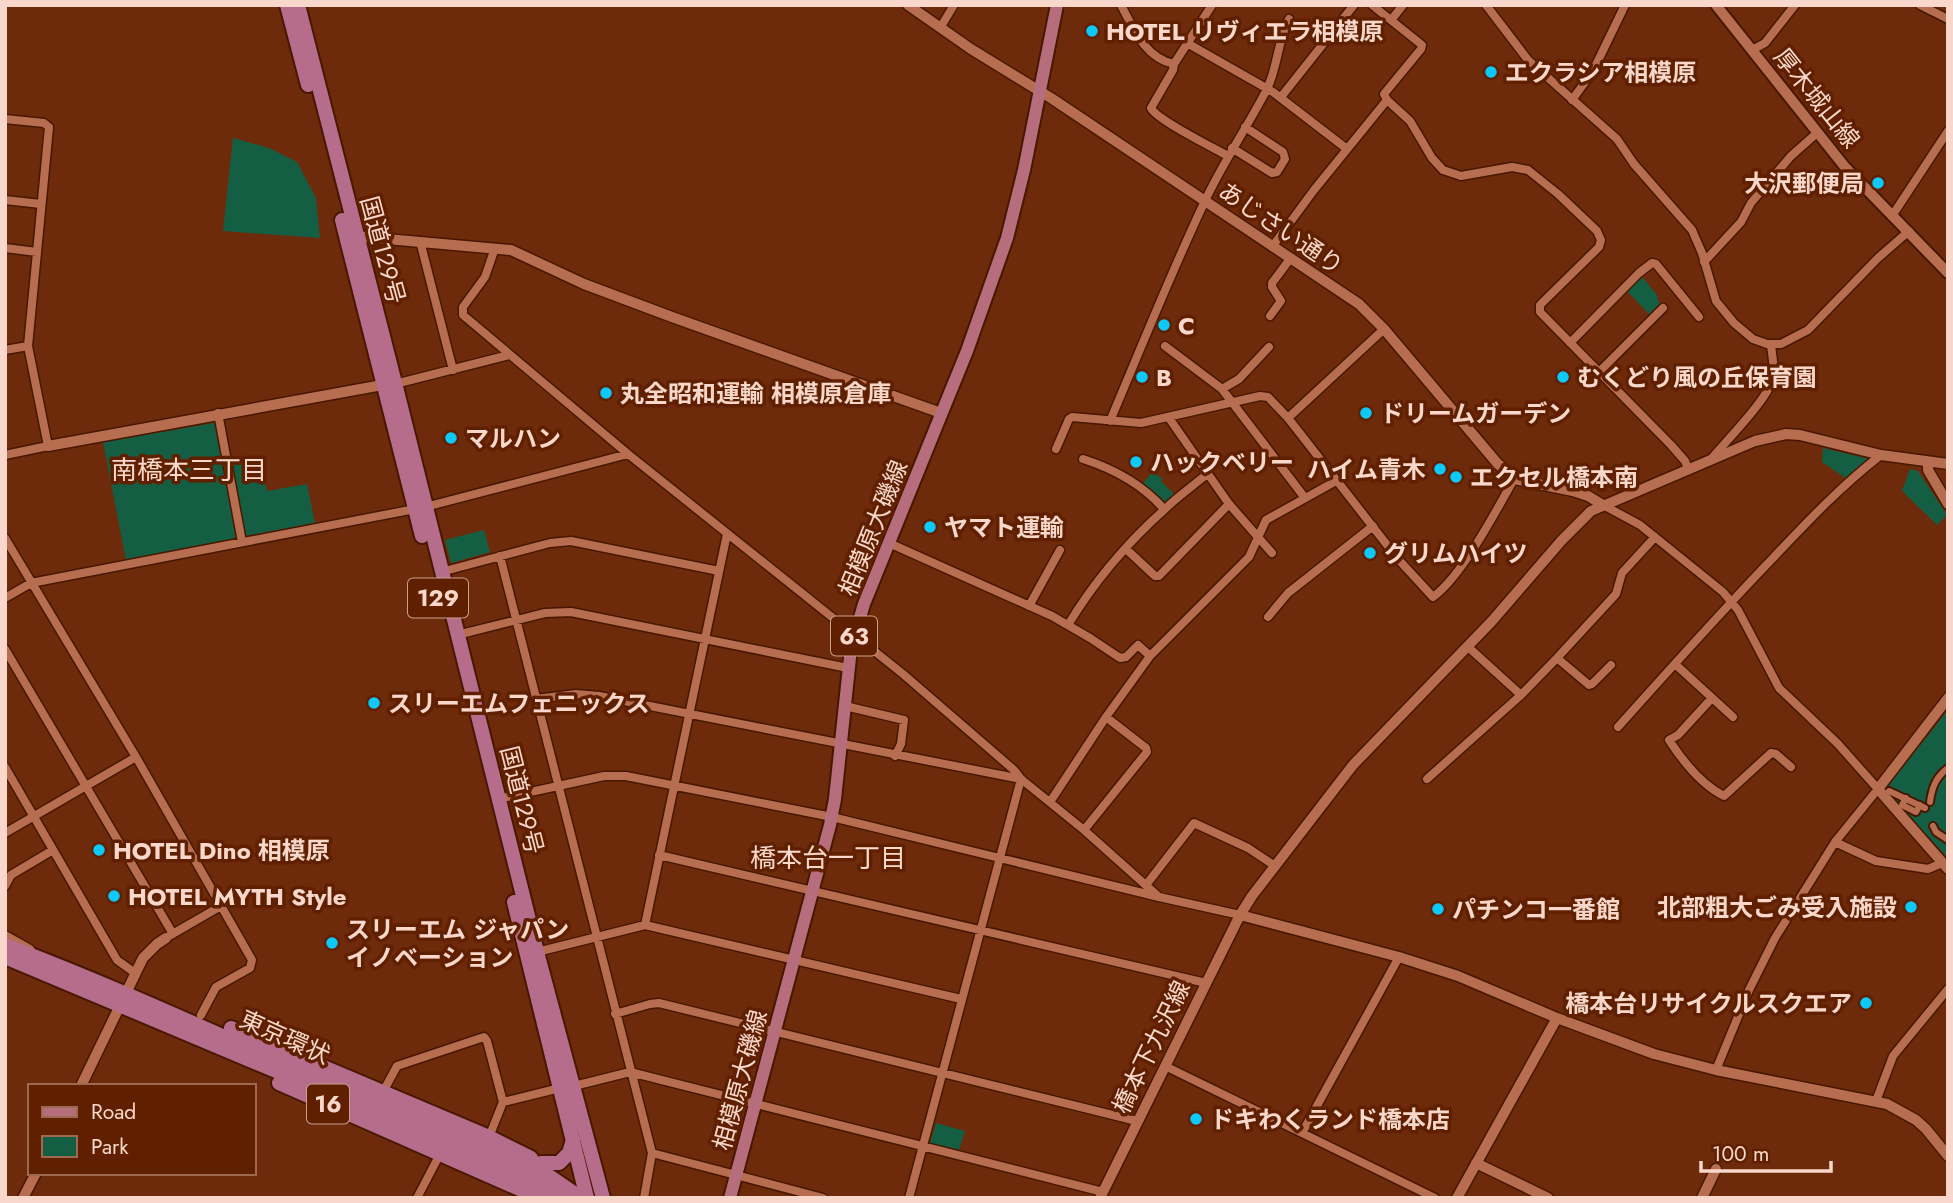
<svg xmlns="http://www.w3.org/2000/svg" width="1953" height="1203" viewBox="0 0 1953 1203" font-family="Jost,'Noto Sans JP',sans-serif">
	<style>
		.green { fill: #145f43 }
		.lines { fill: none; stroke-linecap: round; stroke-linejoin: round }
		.pedestrian-casing { stroke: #481700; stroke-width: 10 }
		.minor-casing { stroke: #481700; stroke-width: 11 }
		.tertiary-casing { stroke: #481700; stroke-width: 13 }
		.secondary-casing { stroke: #481700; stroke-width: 14 }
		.primary-casing { stroke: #481700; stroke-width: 16 }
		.trunk-casing { stroke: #481700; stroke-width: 18 }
		.pedestrian { stroke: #b76e50; stroke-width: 6 }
		.minor { stroke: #b76e50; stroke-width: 8 }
		.tertiary { stroke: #b76e50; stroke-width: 10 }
		.secondary { stroke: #b76e50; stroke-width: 10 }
		.primary { stroke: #b66d7c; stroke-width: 12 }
		.trunk { stroke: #b66d8b; stroke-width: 14 }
		.poi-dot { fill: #0bcafa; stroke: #602000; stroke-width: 2.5 }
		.labels { text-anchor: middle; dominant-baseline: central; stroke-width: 7; stroke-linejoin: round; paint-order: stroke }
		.shield { fill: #602000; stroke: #cba18e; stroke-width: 2 }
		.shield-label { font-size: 23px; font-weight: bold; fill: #f9d8cb }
		.poi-label { font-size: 24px; font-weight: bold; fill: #f9d8cb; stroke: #602000; text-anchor: start }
		.street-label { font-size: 24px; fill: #f9d8cb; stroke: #602000 }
		.neighbourhood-label { font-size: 26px; fill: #fad9cc; stroke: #602000 }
	</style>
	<rect width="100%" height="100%" fill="#6d2b0b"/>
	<path class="green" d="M233 138 269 148 297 162 316 198 320 238 223 231Z
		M1639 273 1657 295 1658 301 1663 308 1649 314 1627 291Z
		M214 423 217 424 236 538 126 560 103 442Z
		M1823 448 1869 459 1847 479 1822 462Z
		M259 456 267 491 307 484 315 523 245 536 231 461Z
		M1910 469 1918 471 1947 515 1937 525 1902 491Z
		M1152 472 1163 479 1161 481 1175 495 1166 503H1162L1142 485Z
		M484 530 490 552 451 563 445 540Z
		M1948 710V858L1890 795 1889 785Z
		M936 1123 965 1131 959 1150 930 1143Z"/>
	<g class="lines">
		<g class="pedestrian-casing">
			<path id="pedestrian" d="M1889 791 1925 808
				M1906 798 1902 805 1916 812 1920 805
				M1930 802C1932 787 1936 777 1948 768
				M1933 826 1936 832 1948 840"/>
		</g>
		<g class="minor-casing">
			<path id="minor" d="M1121 5C1133 28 1145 58 1174 64
				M1212 5 1174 64 1173 70 1151 108C1157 120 1212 147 1228 156
				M1372 5 1422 45 1421 49 1384 94 1387 100
				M1486 5 1528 60 1617 139 1634 164 1692 230 1702 253 1716 301 1734 323 1753 339 1767 344H1781L1808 330 1878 258 1909 231
				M1920 5 1948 19
				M1392 19 1403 5
				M940 28 954 5
				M1187 43 1273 92 1347 149
				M1752 50 1765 43 1795 5
				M1281 97 1354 5
				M1572 100 1593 71 1625 5
				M5 119 44 123 49 127 28 346 48 446 5 455
				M1232 148 1272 173 1277 172 1285 159 1283 152 1245 127
				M5 200 41 204
				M1892 216 1948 131
				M420 241 453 370
				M1272 247 1314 190 1387 100 1410 121 1432 158 1443 170 1461 176 1512 167 1528 170 1558 194 1597 231 1601 240 1599 247 1540 305V312L1671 445 1685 461 1688 468
				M5 248 37 252
				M495 248 485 277 463 307V315L628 454 903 674 1014 770 1021 779 1084 830 1159 897
				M1704 262 1741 222 1751 203 1791 156 1817 133
				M1270 316 1281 301 1272 287V283L1290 259
				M1570 343 1639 273 1652 263 1656 264 1699 317
				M1165 346 1222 389 1305 498
				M5 350 28 346
				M1599 372 1663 308
				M395 384 509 355
				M1222 389 1239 379 1269 347
				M218 413 242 542
				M1169 418 1229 504 1272 553
				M1288 418 1384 329
				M1110 421C1141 348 1170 275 1204 203 1222 164 1246 129 1266 91 1278 68 1277 42 1289 19
				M1056 449 1069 419 1072 417 1141 423 1260 396 1268 397 1288 418 1398 559 1433 597C1462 576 1496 511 1514 479
				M1712 458C1727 440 1768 399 1773 378 1775 368 1772 355 1771 345
				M1083 459C1114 469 1142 484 1164 509
				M1603 505 1640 525 1723 592 1738 610 1779 688 1838 744 1878 789 1835 842 1775 938 1749 990 1716 1070
				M425 507 628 454
				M5 538 136 757 252 960 250 968 216 987 201 1015
				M889 543 1052 616 1090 638 1120 658 1126 657 1138 645 1150 656
				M1126 549 1155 576H1159L1229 504
				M500 556 652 1153 644 1198
				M441 572 550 543 571 541 719 571
				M5 598 31 583 415 509
				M1029 606 1060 550
				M1268 617 1288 593 1373 526
				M1068 625C1094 582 1128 542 1165 509 1178 496 1193 486 1207 474
				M457 635 545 613 571 612 848 668
				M1467 646 1521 695
				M5 649 173 934
				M1557 658 1589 685 1592 684 1611 665
				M1675 664 1733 717
				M1712 698 1678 735 1669 740C1682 760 1702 785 1724 796L1771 753 1776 754 1791 767
				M536 699 576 694 599 696 1021 779 909 1198
				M845 706 904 720 901 744 895 756
				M1618 727C1669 670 1720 613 1773 558 1807 522 1842 485 1881 455
				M5 767 117 960 135 973
				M1427 779 1521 695 1557 658 1616 594 1622 573 1655 537
				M498 799 604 776H626L832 817 1159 897 1240 915
				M1050 802 1106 717 1150 656 1249 557 1266 520 1336 481
				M1084 830 1147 752 1146 748 1106 717
				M5 833 136 757
				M1835 842 1876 861 1928 869 1942 863
				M659 855 1206 983
				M1146 885 1194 823 1248 848 1275 866
				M5 886 11 875 53 850
				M645 925 727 534
				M5 935 30 949
				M169 936 221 906
				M537 952 645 925 961 999
				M615 1014 650 1004 659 1003 1137 1121
				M1165 1066 1435 1198
				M574 1086 630 1072 1103 1192
				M383 1092 397 1066 484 1037 487 1041 503 1102
				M1876 1101 1893 1056 1948 989
				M1302 1133 1399 957
				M489 1137 503 1102 560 1088
				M652 1153 823 1198
				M417 1198 440 1154"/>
		</g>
		<g class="tertiary-casing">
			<path id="tertiary" d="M908 5 971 49 1051 98 1359 304 1384 329 1497 463 1514 479 1573 491 1588 496 1603 505
				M353 236 511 250 584 284 672 317 941 413
				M48 446 388 384
				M1928 462V470L1948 504
				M1948 698 1878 789 1948 869
				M1240 915 1399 957 1458 976 1557 1018 1654 1054 1716 1070 1887 1104 1916 1120 1926 1129 1948 1156
				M81 1086 143 958 157 944 166 938
				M1476 1163 1548 1198
				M23 1198 36 1173
				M1100 1198 1240 915 1252 896 1353 765 1492 621 1562 540 1591 511 1755 441 1786 434 1800 435 1881 455 1948 464
				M1457 1198 1557 1018
				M1702 1198 1716 1169"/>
		</g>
		<g class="secondary-casing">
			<path id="secondary" d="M1716 5 1845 167 1948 273"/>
		</g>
		<g class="primary-casing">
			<path id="primary" d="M730 1198 830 825 835 799 851 648 864 604 967 351 1007 238 1024 170 1057 5"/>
		</g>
		<g class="trunk-casing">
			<path id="trunk" d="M287 5 308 85
				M298 5 397 391 537 952 603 1198
				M342 220 422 536
				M514 902 587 1198
				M5 945C98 980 188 1021 279 1061 357 1095 435 1127 514 1159L549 1176 581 1198
				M5 957 459 1148 525 1178 560 1198
				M231 1028 489 1137 531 1158
				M279 1083 540 1198
				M541 1163H559L569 1153 573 1140"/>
		</g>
		<use href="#pedestrian" class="pedestrian"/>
		<use href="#minor" class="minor"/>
		<use href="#tertiary" class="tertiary"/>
		<use href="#secondary" class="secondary"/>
		<use href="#primary" class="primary"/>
		<use href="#trunk" class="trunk"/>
	</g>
	<g class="poi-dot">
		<circle cx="1092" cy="31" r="7"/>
		<circle cx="1491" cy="72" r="7"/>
		<circle cx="1878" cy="183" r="7"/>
		<circle cx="1164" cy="325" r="7"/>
		<circle cx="1142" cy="377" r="7"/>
		<circle cx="1563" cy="377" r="7"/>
		<circle cx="606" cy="393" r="7"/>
		<circle cx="1366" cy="413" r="7"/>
		<circle cx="451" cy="438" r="7"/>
		<circle cx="1136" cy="462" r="7"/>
		<circle cx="1440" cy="469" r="7"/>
		<circle cx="1456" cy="477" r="7"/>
		<circle cx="930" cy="527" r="7"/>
		<circle cx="1370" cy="553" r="7"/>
		<circle cx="374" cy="703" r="7"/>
		<circle cx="99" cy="850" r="7"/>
		<circle cx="114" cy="896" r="7"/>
		<circle cx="1911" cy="907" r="7"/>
		<circle cx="1438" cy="909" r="7"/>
		<circle cx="332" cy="943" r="7"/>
		<circle cx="1866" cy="1003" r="7"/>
		<circle cx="1196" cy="1119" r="7"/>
	</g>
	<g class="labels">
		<g class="shield">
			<rect x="408" y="578.5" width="60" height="39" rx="5"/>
			<rect x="831" y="616.5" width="46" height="39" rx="5"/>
			<rect x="307" y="1084.5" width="42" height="39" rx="5"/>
		</g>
		<g class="shield-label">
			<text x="438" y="598">129</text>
			<text x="854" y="636">63</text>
			<text x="328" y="1104">16</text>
		</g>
		<g class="poi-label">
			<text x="1106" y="31">HOTEL リヴィエラ相模原</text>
			<text x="1505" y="72">エクラシア相模原</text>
			<text x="1864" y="183" text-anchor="end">大沢郵便局</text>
			<text x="1178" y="325">C</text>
			<text x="1156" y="377">B</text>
			<text x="1577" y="377">むくどり風の丘保育園</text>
			<text x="620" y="393">丸全昭和運輸 相模原倉庫</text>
			<text x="1380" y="413">ドリームガーデン</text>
			<text x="465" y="438">マルハン</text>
			<text x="1150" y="462">ハックベリー</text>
			<text x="1426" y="469" text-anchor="end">ハイム青木</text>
			<text x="1470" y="477">エクセル橋本南</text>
			<text x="944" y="527">ヤマト運輸</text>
			<text x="1384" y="553">グリムハイツ</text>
			<text x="388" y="703">スリーエムフェニックス</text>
			<text x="113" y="850">HOTEL Dino 相模原</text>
			<text x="128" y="896">HOTEL MYTH Style</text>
			<text x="1897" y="907" text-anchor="end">北部粗大ごみ受入施設</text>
			<text x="1452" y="909">パチンコ一番館</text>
			<text x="346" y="929">スリーエム ジャパン<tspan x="346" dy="28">イノベーション</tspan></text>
			<text x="1852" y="1003" text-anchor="end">橋本台リサイクルスクエア</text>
			<text x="1210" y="1119">ドキわくランド橋本店</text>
		</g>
		<g class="street-label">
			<text transform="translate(1817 98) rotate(51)">厚木城山線</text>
			<text transform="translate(1281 228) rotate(34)">あじさい通り</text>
			<text transform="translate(383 250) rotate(75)">国道129号</text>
			<text transform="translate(873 528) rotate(-68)">相模原大磯線</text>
			<text transform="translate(522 800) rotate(76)">国道129号</text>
			<text transform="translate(285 1037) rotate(24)">東京環状</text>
			<text transform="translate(1151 1047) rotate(-64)">橋本下九沢線</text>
			<text transform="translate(740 1080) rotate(-75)">相模原大磯線</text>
		</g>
		<g class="neighbourhood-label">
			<text x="189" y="470">南橋本三丁目</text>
			<text x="828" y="858">橋本台一丁目</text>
		</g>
	</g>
	<rect width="1953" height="1203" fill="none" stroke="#f9d8cb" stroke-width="14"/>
	<rect x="28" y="1084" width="228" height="91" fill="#602000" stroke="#9d6a51" stroke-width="2"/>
	<rect x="42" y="1107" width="35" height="10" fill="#b66d7c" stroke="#9d6a51" stroke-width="2"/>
	<text x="91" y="1119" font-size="21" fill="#f9d8cb">Road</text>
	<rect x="42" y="1136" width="35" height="21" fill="#145f43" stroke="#9d6a51" stroke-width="2"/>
	<text x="91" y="1154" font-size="21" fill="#f9d8cb">Park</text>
	<path d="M1701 1161v10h130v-10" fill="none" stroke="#f9d8cb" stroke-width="3.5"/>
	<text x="1712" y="1161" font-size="21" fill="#f9d8cb" stroke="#602000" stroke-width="5" paint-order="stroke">100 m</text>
</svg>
